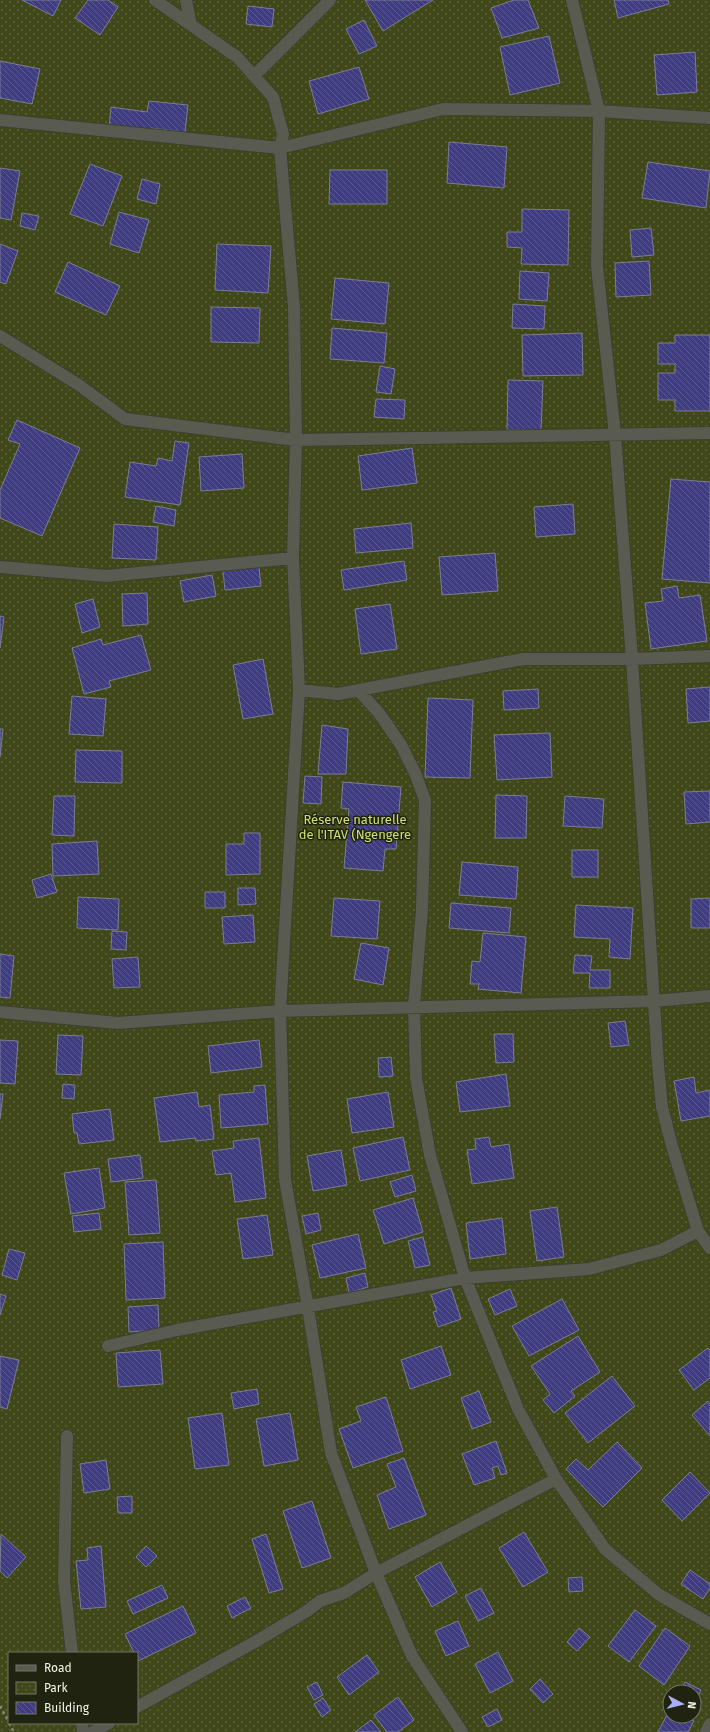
<svg xmlns="http://www.w3.org/2000/svg" width="710" height="1732" viewBox="0 0 710 1732" font-family="'Fira Sans',sans-serif">
	<style>
		.park { fill: url(#park-dots); fill-rule: evenodd }
		.building { fill: url(#building-back-hatch); stroke: #7b7d94 }
		.lines { fill: none; stroke-linecap: round; stroke-linejoin: round }
		.street-casing { stroke: #3d402d; stroke-width: 14 }
		.path { stroke: #848776; stroke-width: 2.5; stroke-dasharray: 3 3; stroke-linecap: butt }
		.street { stroke: #595b51; stroke-width: 12 }
		.labels { text-anchor: middle; dominant-baseline: central; stroke-width: 3; stroke-linejoin: round; paint-order: stroke }
		.park-label { font-size: 13px; fill: #cde06f; stroke: #20230f }
	</style>
	<defs>
		<pattern id="park-dots" width="8" height="8" patternUnits="userSpaceOnUse"><rect width="8" height="8" fill="#404719"/><path d="M2 2h.1M6 6h.1" fill="none" stroke="#5c623a" stroke-width="1.8" stroke-linecap="round"/></pattern>
		<pattern id="building-back-hatch" width="6" height="6" patternUnits="userSpaceOnUse"><rect width="6" height="6" fill="#3f3d80"/><path d="M-1 5l2 2M0 0l6 6M5-1l2 2" fill="none" stroke="#5b5a92"/></pattern>
	</defs>
	<rect width="100%" height="100%" fill="#20230f"/>
	<path class="park" d="M0 0H710V1732H0ZM9 1653H137V1723H9ZM670 1692H694V1716H670Z"/>
	<path class="building" d="M22 0H61L53 16Z
		M88 0H108L118 7 100 35 75 18Z
		M365 0H433L383 31Z
		M514 0H528L539 28 502 38 491 8Z
		M614 0H668L669 4 618 18Z
		M248 6 274 9 272 27 246 24Z
		M364 20 377 46 359 54 346 29Z
		M549 36 560 83 510 95 500 47Z
		M695 52 697 92 657 95 654 55Z
		M0 61 40 69 32 104 0 98Z
		M359 67 369 99 318 114 309 81Z
		M149 101 188 105 185 132 151 128V132L109 127 111 107 147 112Z
		M449 142 507 147 504 188 447 183Z
		M648 162 710 171 706 208 642 198Z
		M90 164 122 176 103 226 70 214Z
		M0 168 20 171 11 220 0 218Z
		M330 170H387V204H329Z
		M142 179 160 184 156 204 137 199Z
		M522 209 569 210 568 265 521 264 522 248 507 247V232H522Z
		M119 212 149 220 139 253 110 244Z
		M22 213 39 216 35 230 20 226Z
		M651 228 654 255 632 257 630 230Z
		M0 244 18 251 6 284 0 282Z
		M217 244 271 246 268 293 215 290Z
		M649 261 651 295 616 297 615 263Z
		M68 262 120 286 106 315 55 292Z
		M520 271 549 273 547 301 519 299Z
		M335 278 389 283 385 324 331 319Z
		M513 304 545 306 544 329 512 328Z
		M211 307 260 308 259 343 211 342Z
		M332 328 387 333 384 363 330 359Z
		M582 333 583 375 523 376 522 335Z
		M675 335H710V411H675V400H658V373H675V364H658V343H675Z
		M380 366 395 369 391 394 376 392Z
		M508 380 543 381 541 430H507Z
		M376 399 405 400 404 419 374 417Z
		M17 420 80 448 42 536 0 518V490L20 444 8 440Z
		M175 441 189 443 180 505 125 497 130 462 156 466 158 458 172 461Z
		M412 448 417 483 362 490 358 456Z
		M242 454 244 488 201 491 199 457Z
		M671 479 710 482V583L662 579Z
		M573 504 575 534 536 537 534 507Z
		M156 506 176 510 174 526 153 522Z
		M411 523 413 548 356 553 354 529Z
		M114 524 158 527 156 560 112 558Z
		M495 553 498 591 442 595 439 557Z
		M404 561 407 580 344 590 341 570Z
		M259 567 261 586 225 590 223 571Z
		M212 575 216 596 184 602 180 581Z
		M677 586 679 598 700 595 707 641 651 649 645 603 663 601 661 589Z
		M147 593 148 624 123 626 122 594Z
		M93 599 100 627 82 633 75 604Z
		M390 604 397 649 361 654 355 609Z
		M0 616 4 617 0 648Z
		M141 635 151 670 109 681 111 687 84 694 72 648 101 639 103 645Z
		M263 659 273 714 243 719 233 665Z
		M710 687V721L688 723 686 689Z
		M538 689 539 708 504 710 503 691Z
		M72 696 106 699 103 736 69 734Z
		M428 698 473 700 470 778 425 777Z
		M322 725 348 729 346 774H318Z
		M0 729H3L0 757Z
		M550 733 552 777 497 780 494 735Z
		M76 750 122 751V783L75 782Z
		M305 776 322 777 321 804 303 803Z
		M343 782 401 787 396 849H385L383 871 344 868 349 809 341 808Z
		M710 791V822L686 824 684 792Z
		M496 795 527 796 526 838H495Z
		M54 796H75L74 836 52 835Z
		M565 796 604 799 602 828 563 826Z
		M244 833H260V874L226 875V844H244Z
		M97 841 99 874 53 876 52 844Z
		M572 850H598V877H572Z
		M462 862 518 867 516 899 459 895Z
		M51 874 57 892 37 898 32 880Z
		M238 888H255L256 904 238 905Z
		M205 892H225V908H205Z
		M78 897 119 899 118 930 77 928Z
		M334 898 380 901 377 939 331 936Z
		M710 898V928H691V899Z
		M451 903 511 908 509 933 449 928Z
		M576 905 633 908 630 959 609 957 610 939 574 937Z
		M253 915 255 942 224 944 222 917Z
		M112 931 127 932 126 950 111 949Z
		M483 933 526 937 521 993 478 989 479 984H470L472 961 480 962Z
		M361 943 389 948 383 985 354 979Z
		M0 954 14 956 10 998 0 997Z
		M575 955 592 956 590 970H610V988H589L590 973H573Z
		M138 957 140 987 114 988 112 959Z
		M625 1021 629 1045 611 1047 608 1023Z
		M494 1034H513L514 1062 496 1063Z
		M58 1035 83 1036 81 1075 56 1074Z
		M0 1040 18 1041 15 1084 0 1083Z
		M259 1040 262 1067 211 1073 208 1046Z
		M391 1057 393 1076 379 1077 378 1058Z
		M506 1074 510 1106 460 1112 456 1082Z
		M694 1077 696 1093 710 1090V1116L681 1121 674 1081Z
		M63 1084 75 1085 74 1099 62 1098Z
		M265 1085 268 1124 221 1128 219 1095 254 1092V1086Z
		M197 1092 199 1107 210 1105 214 1139 196 1141 195 1138 160 1142 154 1098Z
		M388 1092 394 1127 352 1133 347 1099Z
		M0 1094H3L0 1119Z
		M110 1109 114 1140 79 1144 77 1133H74L72 1114Z
		M403 1137 410 1170 360 1181 353 1148Z
		M489 1137 491 1147 509 1144 514 1178 472 1184 467 1150 476 1149 475 1139Z
		M259 1138 266 1198 235 1202 231 1173 216 1175 212 1151 234 1148 233 1141Z
		M341 1150 347 1185 313 1191 307 1156Z
		M140 1155 143 1178 111 1182 108 1159Z
		M99 1168 105 1208 71 1214 64 1173Z
		M412 1175 416 1191 395 1197 390 1182Z
		M156 1180 160 1233 129 1235 125 1182Z
		M413 1198 423 1232 384 1244 373 1210Z
		M557 1207 564 1257 537 1261 530 1211Z
		M99 1213 101 1229 74 1232 72 1216Z
		M318 1213 321 1230 306 1234 302 1216Z
		M267 1215 273 1255 243 1259 237 1219Z
		M502 1218 506 1254 470 1259 466 1223Z
		M358 1234 366 1268 320 1278 312 1245Z
		M423 1237 430 1265 415 1268 408 1241Z
		M163 1242 165 1298 126 1300 124 1244Z
		M9 1249 25 1253 17 1280 2 1275Z
		M365 1273 368 1287 349 1293 346 1278Z
		M451 1288 461 1319 438 1327 433 1312 437 1311 431 1295Z
		M510 1289 517 1306 495 1315 488 1299Z
		M0 1294 6 1296 0 1315Z
		M562 1299 579 1330 529 1356 512 1326Z
		M158 1305 159 1330 129 1332 128 1307Z
		M578 1336 600 1372 571 1391 575 1396 554 1413 543 1400 550 1394 531 1366Z
		M441 1346 451 1375 410 1389 401 1360Z
		M708 1348 710 1350V1378L694 1390 679 1370Z
		M160 1350 163 1384 118 1387 116 1353Z
		M0 1356 19 1360 7 1409 0 1407Z
		M612 1376 635 1406 588 1443 565 1413Z
		M257 1389 259 1404 234 1409 231 1393Z
		M479 1391 491 1422 472 1429 461 1398Z
		M386 1397 403 1451 353 1468 339 1429 361 1421 356 1407Z
		M708 1401 710 1404V1436L692 1415Z
		M222 1413 229 1465 195 1469 188 1418Z
		M290 1413 298 1460 264 1466 256 1419Z
		M496 1441 507 1473 501 1475 498 1466 492 1468 495 1478 474 1485 462 1454Z
		M617 1442 642 1468 603 1507 566 1469 576 1459 588 1470Z
		M404 1458 426 1515 389 1529 377 1495 396 1487 387 1464Z
		M106 1460 110 1489 84 1493 80 1464Z
		M690 1472 710 1493 682 1521 662 1500Z
		M132 1496V1513H118L117 1497Z
		M312 1501 331 1558 302 1568 283 1511Z
		M524 1532 548 1572 523 1587 499 1548Z
		M1 1534 26 1557 7 1578 0 1571Z
		M266 1534 283 1589 269 1593 252 1539Z
		M101 1546 106 1607 81 1609 76 1561 88 1560 87 1548Z
		M146 1546 157 1556 146 1567 136 1557Z
		M440 1562 457 1592 432 1607 415 1577Z
		M690 1570 710 1584V1588L703 1599 681 1584Z
		M582 1577 583 1591 569 1592 568 1578Z
		M162 1585 168 1598 133 1614 127 1601Z
		M481 1588 494 1613 478 1621 465 1596Z
		M245 1597 251 1608 232 1618 227 1606Z
		M183 1606 196 1633 138 1661 137 1653H134L125 1634Z
		M635 1610 656 1626 629 1662 608 1646Z
		M458 1621 469 1646 446 1656 435 1631Z
		M579 1628 590 1637 577 1651 567 1642Z
		M665 1628 690 1646 664 1685 639 1666Z
		M498 1652 513 1681 490 1693 475 1664Z
		M367 1655 379 1672 349 1695 337 1677Z
		M540 1679 553 1694 543 1703 530 1689Z
		M317 1682 323 1695 314 1700 307 1687Z
		M685 1682 701 1690 696 1701 694 1700V1692H680Z
		M398 1697 414 1720 398 1732H387L374 1715Z
		M323 1698 331 1710 322 1717 314 1704Z
		M497 1709 502 1720 488 1727 482 1717Z
		M670 1709V1716H684L694 1721 688 1732H658Z
		M371 1720 381 1732H355Z"/>
	<g class="lines">
		<g class="street-casing">
			<path id="street" d="M155 0 237 57 273 97 283 134 280 148 294 307 296 440 293 558 299 690 280 1011 285 1180 308 1308 331 1453 376 1573 412 1656 462 1732
				M186 0 191 25
				M572 0 599 111 597 266 615 435 632 659 658 1065 662 1107 672 1146 698 1231 710 1248
				M254 76 330 0
				M0 120 280 148 443 109 599 111 710 118
				M0 336 79 385 125 419 296 440 710 433
				M0 567 107 576 293 558
				M299 690 338 694 523 659H632L710 656
				M358 690 379 713 401 745 415 773 425 800 422 910 414 1006 416 1078 430 1155 465 1278 518 1409 556 1479 605 1549 658 1594 710 1624
				M0 1012 118 1023 280 1011 655 1001 710 996
				M108 1346 177 1330 465 1278 589 1269 661 1250 698 1231
				M67 1436 64 1581 72 1653
				M137 1707 253 1643 307 1611 320 1601 344 1593 376 1573 556 1479
				M82 1723 83 1732
				M93 1732 109 1723
				M706 1732 710 1724"/>
		</g>
		<path class="path" d="M0 1706 9 1722
			M9 1723 14 1732"/>
		<use href="#street" class="street"/>
	</g>
	<g class="labels">
		<g class="park-label">
			<text x="355" y="819">Réserve naturelle<tspan x="355" dy="15">de l'ITAV (Ngengere</tspan></text>
		</g>
	</g>
	<rect x="8" y="1652" width="130" height="72" fill="#20230f" stroke="#747766"/>
	<rect x="16" y="1665" width="20" height="6" fill="#595b51" stroke="#747766"/>
	<text x="44" y="1672" font-size="12" fill="#f2f5e8">Road</text>
	<rect x="16" y="1682" width="20" height="12" fill="url(#park-dots)" stroke="#747766"/>
	<text x="44" y="1692" font-size="12" fill="#f2f5e8">Park</text>
	<rect x="16" y="1702" width="20" height="12" fill="url(#building-back-hatch)" stroke="#747766"/>
	<text x="44" y="1712" font-size="12" fill="#f2f5e8">Building</text>
	<g transform="translate(682 1704) rotate(97)"><circle r="19" fill="#20230f" stroke="#747766"/>
	<path d="M0-3L7 15L0 10L-7 15Z" fill="#abaffb"/>
	<text y="-6" font-size="11" font-weight="bold" text-anchor="middle" fill="#f2f5e8">N</text>
	</g>
</svg>
